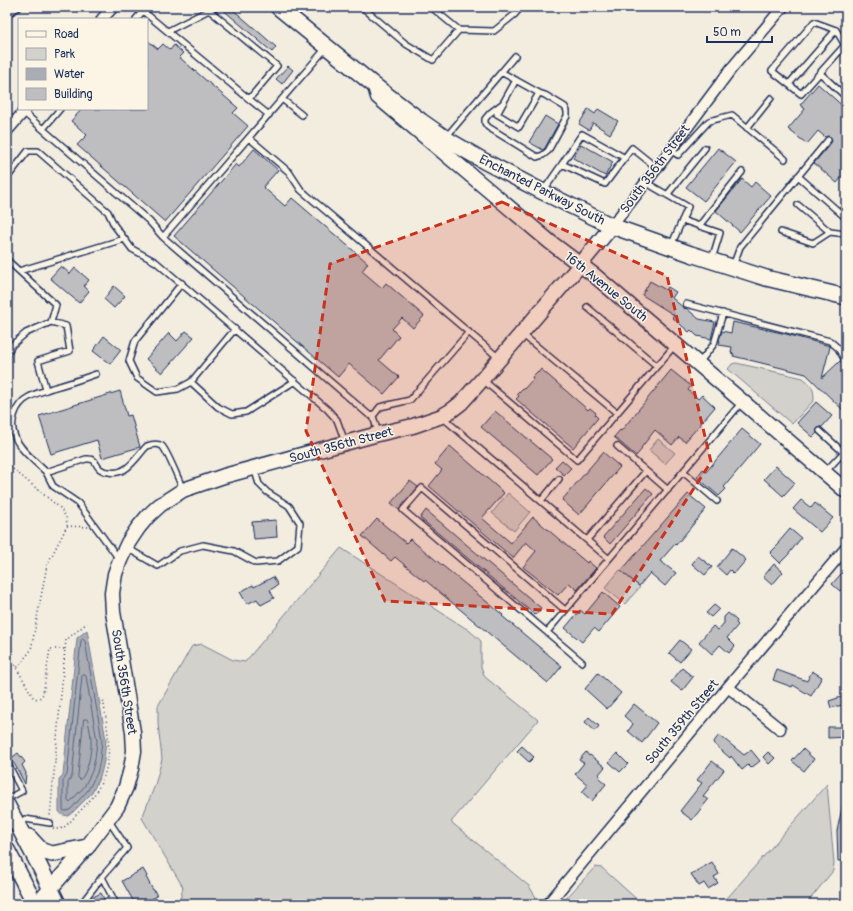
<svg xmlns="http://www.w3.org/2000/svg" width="853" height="911" viewBox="0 0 853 911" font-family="Pangolin,sans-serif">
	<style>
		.green { fill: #d3d1cc; stroke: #778095 }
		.water { fill: #a9acb3; stroke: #707a91 }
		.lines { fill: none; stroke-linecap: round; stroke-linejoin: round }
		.shore { stroke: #546180; stroke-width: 1 }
		.building { fill: #bebec0; stroke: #1b2f5e }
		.lane-casing { stroke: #1b2f5e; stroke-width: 8 }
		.street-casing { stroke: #1b2f5e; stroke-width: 13 }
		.secondary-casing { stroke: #1b2f5e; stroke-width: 17 }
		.primary-casing { stroke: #1b2f5e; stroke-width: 18 }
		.path { stroke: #1b2f5e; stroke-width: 1.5; stroke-dasharray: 1 3; stroke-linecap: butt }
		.lane { stroke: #fcf5e5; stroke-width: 5 }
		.street { stroke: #fcf5e5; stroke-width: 10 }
		.secondary { stroke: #fcf5e5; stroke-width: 14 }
		.primary { stroke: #fcf5e5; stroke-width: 15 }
		.marked { fill: #c8321e; fill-opacity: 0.2; stroke: #c8321e; stroke-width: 3; stroke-dasharray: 8 5; stroke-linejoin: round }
		.labels { text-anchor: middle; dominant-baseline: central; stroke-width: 3; stroke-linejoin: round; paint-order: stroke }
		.street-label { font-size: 13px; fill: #1b2f5e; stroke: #fcf5e5 }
	</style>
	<rect width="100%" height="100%" fill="#f3ede0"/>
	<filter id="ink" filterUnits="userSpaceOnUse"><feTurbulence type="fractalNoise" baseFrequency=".025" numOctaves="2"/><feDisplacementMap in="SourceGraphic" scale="8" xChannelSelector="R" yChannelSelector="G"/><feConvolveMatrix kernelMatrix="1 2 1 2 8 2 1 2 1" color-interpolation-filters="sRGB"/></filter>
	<g filter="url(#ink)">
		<path class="green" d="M736 363 803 378C812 385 814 389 814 400L792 424 728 369 732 364Z
			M658 439 675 453 665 464 649 450Z
			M508 493 530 512 514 531 492 513Z
			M341 548 470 631 481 641V667L485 677 538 720 451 822 529 886 537 899 532 904H179L183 887 142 818 155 785 162 759 158 724V706L192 646 202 644 233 660 245 662Z
			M620 570 640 587 625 604 605 588Z
			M827 784 834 863 833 871 806 904H722Z
			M595 867 602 868 642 904H561Z"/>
		<path class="water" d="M87 630 106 740 104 761 101 774 92 793 73 812 68 816C63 815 61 815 59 811V779L63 775 77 638Z"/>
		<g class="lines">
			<path class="shore" d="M83 639 85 641 102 740 100 760 97 773 88 790 71 809 67 811H64L63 809V781L67 775 81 641Z
				M83 675H85L86 676 97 741 95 759 92 771 84 787 70 802 68 800V783L72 776 82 676Z
				M84 719H86L88 720C89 727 91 733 91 740 92 750 88 773 80 780L78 777Z"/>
		</g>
		<path class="building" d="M220 7H230L276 47 272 52Z
			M147 40 158 49 163 44 170 50 174 45 183 53 179 57 238 108 233 113 248 126 165 222 77 145 87 135 71 121 82 109H147Z
			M288 66 293 70 282 84 276 79Z
			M818 84 846 109V172L837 183 814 163 831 143 832 140 831 137 828 136 825 137 818 131 807 144 788 129 805 109 800 105Z
			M588 109 595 114 598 109 618 121 610 134 593 123 589 130 579 124Z
			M545 116 558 124 545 148 543 150 529 142Z
			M581 144 613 162 605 176 573 158Z
			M718 148 736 162 704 201 686 187Z
			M254 149 278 170 263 187 285 206 292 198 368 263 362 271 382 288 386 283 424 316 413 328 402 318 392 329 399 336 379 360 399 377 384 394 349 364 338 377 174 236 236 164 239 167Z
			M742 179 751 187 755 182 771 196 740 232 716 211Z
			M61 266 70 274 75 268 89 280 84 286 89 291 79 303 50 278Z
			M650 281 666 290 668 287 676 292 672 298 685 309 686 308 699 319 715 322 711 339 697 336 691 330 689 332 672 317 674 315 642 295Z
			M114 286 125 296 114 308 104 299Z
			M733 322 786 334 830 346V347L822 378 840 361 846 367V374L841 378 846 383V413L806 374 733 356 734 354 731 353 732 347 719 345 720 341 719 340 722 331 731 333Z
			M186 331 194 337 162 373 146 359 169 333 177 341Z
			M104 336 121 350 110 364 93 351Z
			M541 369 588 410 590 408 596 413 595 415 598 418 573 448 516 399 519 396 517 394 523 388 524 389 533 379 532 377 537 372 538 373Z
			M671 370 691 386 688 390 698 399 702 395 715 407 685 442 679 437 672 445 655 430 641 448 642 449 636 456 614 437 620 430 621 431Z
			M120 391 127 416 131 415 140 447 102 458 97 440 51 454 39 416Z
			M816 402 832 416 822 427H819L817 429V433L813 437 797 423Z
			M495 411 552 459 538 475 481 427Z
			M742 429 760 444 724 487 726 489 719 496 697 477 703 469 706 472Z
			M450 446 504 493 482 518 511 543 533 517 587 563 588 561 596 568 577 590 569 583 558 595 523 567 536 551 526 542 513 558 429 486 442 470 435 464Z
			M603 452 620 467 579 515 562 500Z
			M562 460 571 468 564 475 555 467Z
			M776 466 795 483 783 496 764 479Z
			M410 481 418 487 399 510 391 503Z
			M646 488 653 494 610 544 603 537Z
			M688 494 706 509 676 545 675 544 660 561 676 573 665 586 650 573 639 586 621 571Z
			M801 500 811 508 815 503 833 518 820 532 793 509Z
			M426 510 541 608 535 615 420 518Z
			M377 519 406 543 410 539 503 615 502 616 562 666 548 683 425 580 424 581 395 557 391 561 362 536Z
			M276 520 277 537 254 539 252 522Z
			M790 529 801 538 788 555 780 563 770 553 779 544 778 543Z
			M732 548 746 560 734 574 730 570 726 575 717 567Z
			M698 556 712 567 705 575 692 564Z
			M774 564 783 572 772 585 763 577Z
			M841 574 846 578V584L840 591 832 584Z
			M273 577 278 585 270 590 274 598 261 605 257 599 247 604 240 592 253 585 254 587Z
			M603 592 620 607 599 632 594 628 582 642 565 628 580 610 585 614Z
			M714 605 719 609 711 617 706 613Z
			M728 613 737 621 736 623 738 625 727 638 735 646 729 653 720 645 712 654 699 642 713 626 718 630 724 623V617Z
			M680 640 691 649 680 662 669 653Z
			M682 668 693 677 682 691 671 682Z
			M777 670 807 681 812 671 822 677 811 696 793 685 792 687 773 680Z
			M598 673 621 693 607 709 585 689Z
			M844 696 846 704 831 708 829 701Z
			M634 704 657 723 642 743 628 731 633 724 624 716Z
			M589 717 599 726 595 731 585 722Z
			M828 727H846V737L828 738Z
			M719 735 744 755 751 750 760 761 751 768 748 765 742 770 731 756 730 758 713 743Z
			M522 746 534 757 529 762 517 751Z
			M803 749 814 759 804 771 792 761Z
			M586 752 589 756 590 755 605 767 599 774 600 776 599 778 606 784 592 801 582 792 588 785 575 774 584 763 579 760Z
			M768 752 775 758 769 764 763 757Z
			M18 753 25 762 22 765 26 773 25 784 15 765 10 759Z
			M617 753 628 764 620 772 609 762Z
			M712 761 724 770 703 796 708 800 692 820 680 811 702 783 697 780Z
			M843 803 846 804V861H838L837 831Z
			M712 862 719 874 714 877 718 883 708 889 704 883 699 886 691 874Z
			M143 869 147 876 146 877 153 890H154L157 896 143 904H135L122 881Z
			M101 893 104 899 102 902 103 904H91L90 900 91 898Z"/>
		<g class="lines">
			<g class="lane-casing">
				<path id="lane" d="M138 7 249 99 277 66 209 10 168 31
					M362 7 406 44 433 60 459 30 431 7
					M7 11 11 12 19 7
					M136 19 143 11
					M459 30 494 31 514 15 521 7
					M845 45 801 94 772 71 814 22 836 30 846 47
					M501 72 539 93 519 127 497 114 516 80
					M820 73 846 97
					M789 84 836 30
					M249 99 269 115
					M282 99 302 115
					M502 104 490 113 485 119V123L488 127 537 157 543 155 548 151 567 116V111L565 107 545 95 539 93
					M23 112 149 221 163 237 369 415 373 416
					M747 128 771 98
					M43 129 60 109
					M446 137 515 56
					M249 138 289 172 301 190 499 358
					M670 150 678 155 709 121 732 115 785 159
					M625 158 582 134 562 164 605 184 632 148 657 168
					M798 176 846 218
					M7 178 28 151H38L108 212 114 225 132 249 156 262 327 409 337 420 345 442
					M645 182 688 207 671 246
					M544 190 562 164
					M667 195 705 148
					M798 205 830 232
					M682 220 720 233 712 259
					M699 226 742 172
					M781 232 813 243 830 232 846 234
					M163 237 326 48
					M7 260 56 305 51 322
					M733 266 740 247 828 140
					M19 271 124 239
					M182 283 135 341 129 361 137 378 157 392 178 389 191 382 235 329
					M686 304 830 341 838 348 846 362
					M587 307 657 366
					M522 334 617 413
					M7 354 12 345 26 333 51 322 66 326 70 351 38 361 46 390
					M699 363 714 344 723 313
					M96 374C82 379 67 384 52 388 44 391 36 393 29 397 15 404 9 423 15 437 20 450 36 462 46 472L86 459C97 458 94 464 100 469 103 471 106 472 109 472 127 476 136 457 147 446 152 444 157 443 162 446 167 450 179 481 183 489
					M483 380 577 460 675 345
					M191 382 218 407 232 414 246 412 295 381
					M442 417 609 559
					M820 431 844 453
					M378 433 373 416 380 407 410 400 469 332
					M617 446 668 490
					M46 472 53 486 78 503 119 559
					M683 472 717 501
					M825 472 842 454 846 452
					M541 501 559 479
					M587 540 646 471
					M127 548 158 566 180 551 203 545 234 551 256 563 278 561 298 546 300 523 289 506 267 492 259 484 254 468
					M565 610 422 488 403 510 582 662
					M547 632 742 402
					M7 762 22 791 7 799
					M109 821 127 848 102 877 116 904
					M20 825 25 819 50 823
					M106 902 113 898
					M87 904 85 899 102 877"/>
			</g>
			<g class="street-casing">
				<path id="street" d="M102 19 113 7
					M7 131 26 109
					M612 226 657 168 731 69 783 7
					M728 687 780 729
					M548 904 728 687 846 548"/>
			</g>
			<g class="secondary-casing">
				<path id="secondary" d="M376 90 378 97 550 242 594 275 743 402 846 491
					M37 904 87 847 117 807 126 787 131 769 134 751 133 732 113 612 112 593 115 574 120 560 128 543 138 528 148 516 160 505 183 490 224 476 378 434 413 426 442 416 452 410 461 403 479 383 580 265 612 226"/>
			</g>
			<g class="primary-casing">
				<path id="primary" d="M278 7 375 86 421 121 448 140 484 161 543 192 612 226 691 254 766 278 846 297
					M7 805 40 867 58 904
					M29 837 42 851 52 854 87 847
					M7 850 35 904"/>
			</g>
			<path class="path" d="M7 464 60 508 66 517 67 526 47 565 31 650 17 668
				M67 526 88 527
				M65 649 66 640 87 623
				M7 651 33 697 37 699 41 697 43 694 50 649H65L50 817
				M53 828 55 829C58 829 62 829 64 827 69 824 75 816 79 812 117 775 110 746 103 698
				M134 901 136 904"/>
			<use href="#lane" class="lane"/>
			<use href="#street" class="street"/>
			<use href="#secondary" class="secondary"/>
			<use href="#primary" class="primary"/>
		</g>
	</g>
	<path class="marked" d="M502 202 667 276 711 462 612 614 385 601 306 431 330 264Z"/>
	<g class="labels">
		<g class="street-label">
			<text transform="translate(655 169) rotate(-53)">South 356th Street</text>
			<text transform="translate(542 190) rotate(27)">Enchanted Parkway South</text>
			<text transform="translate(606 287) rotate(39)">16th Avenue South</text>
			<text transform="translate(341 445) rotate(-15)">South 356th Street</text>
			<text transform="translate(124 682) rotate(81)">South 356th Street</text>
			<text transform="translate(682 722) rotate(-50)">South 359th Street</text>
		</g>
	</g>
	<rect width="853" height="911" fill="none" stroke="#fcf5e5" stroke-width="24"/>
	<rect x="12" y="12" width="829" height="887" fill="none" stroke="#1b2f5e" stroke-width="1.5" filter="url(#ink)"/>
	<rect x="18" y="18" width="130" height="92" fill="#fcf5e5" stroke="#a2a6af"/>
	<rect x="26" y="31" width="20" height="6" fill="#fcf5e5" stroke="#a2a6af"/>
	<text x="54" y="38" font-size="12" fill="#1b2f5e">Road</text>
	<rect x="26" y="48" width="20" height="12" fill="#d3d1cc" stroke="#a2a6af"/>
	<text x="54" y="58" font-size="12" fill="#1b2f5e">Park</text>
	<rect x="26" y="68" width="20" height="12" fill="#a9acb3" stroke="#a2a6af"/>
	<text x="54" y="78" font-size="12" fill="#1b2f5e">Water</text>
	<rect x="26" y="88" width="20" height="12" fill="#bebec0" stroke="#a2a6af"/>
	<text x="54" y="98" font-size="12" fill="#1b2f5e">Building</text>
	<path d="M707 36v6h65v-6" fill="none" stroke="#1b2f5e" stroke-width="2"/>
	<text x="713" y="36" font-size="12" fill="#1b2f5e" stroke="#fcf5e5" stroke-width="3" paint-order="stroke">50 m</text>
</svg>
